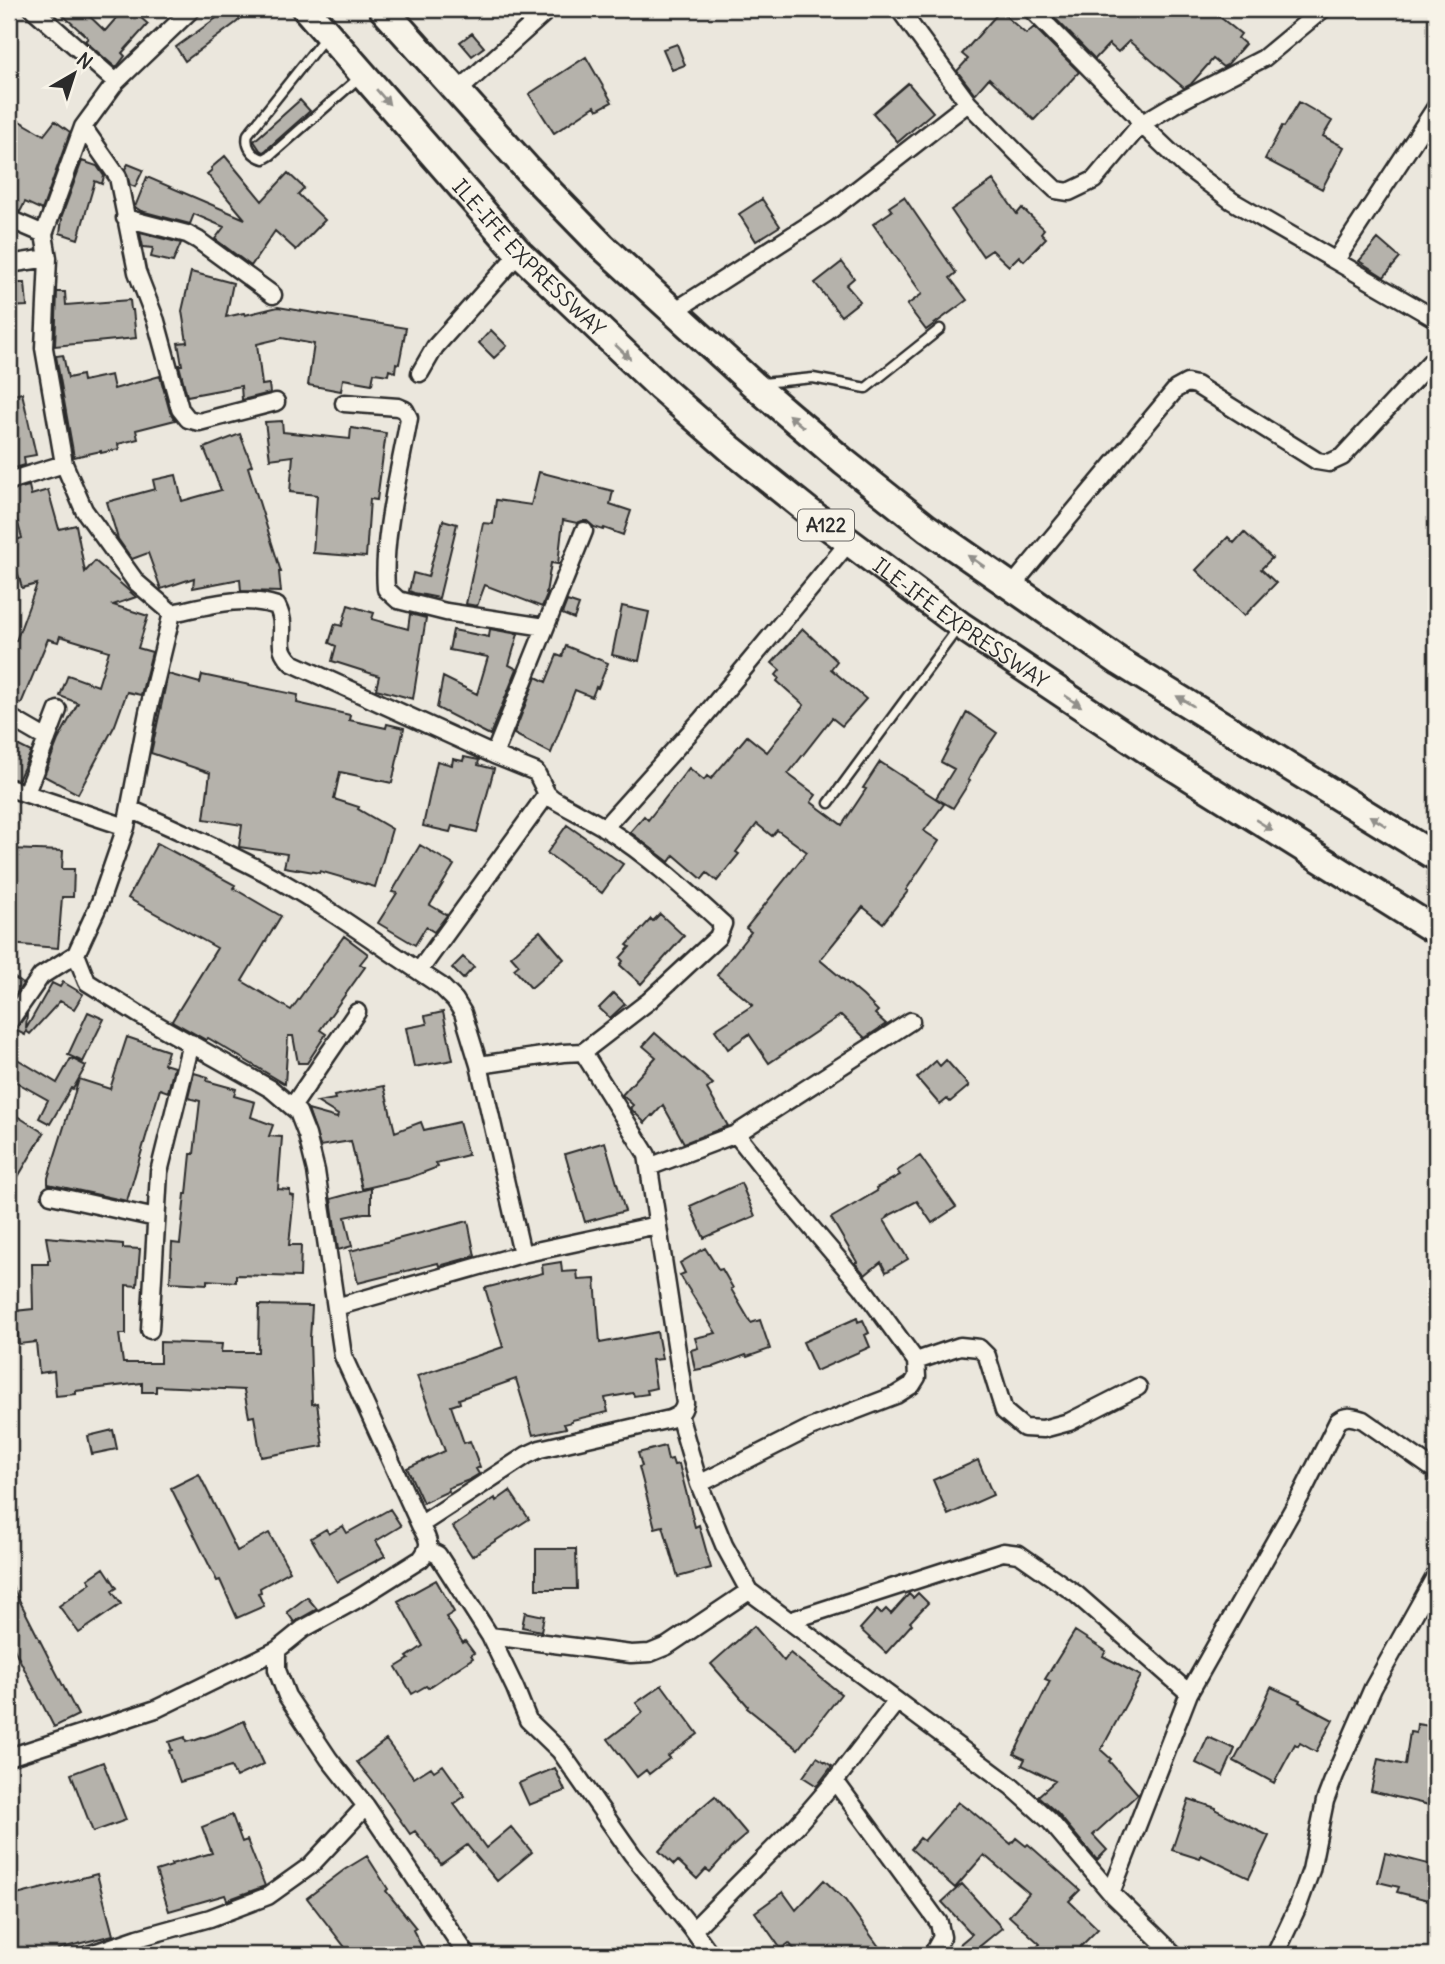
<svg xmlns="http://www.w3.org/2000/svg" width="1445" height="1964" viewBox="0 0 1445 1964" font-family="Delius,sans-serif">
	<style>
		.building { fill: #b5b2ab; stroke: #2b2b2b; stroke-width: 2 }
		.lines { fill: none; stroke-linecap: round; stroke-linejoin: round }
		.service-casing { stroke: #2b2b2b; stroke-width: 13 }
		.minor-casing { stroke: #2b2b2b; stroke-width: 21 }
		.trunk-casing { stroke: #2b2b2b; stroke-width: 32 }
		.service { stroke: #f7f3e8; stroke-width: 8 }
		.minor { stroke: #f7f3e8; stroke-width: 16 }
		.trunk { stroke: #f7f3e8; stroke-width: 26 }
		.oneway { fill: #918f8a }
		.labels { text-anchor: middle; dominant-baseline: central; stroke-width: 7; stroke-linejoin: round; paint-order: stroke }
		.shield { fill: #f7f3e8; stroke: #686764; stroke-width: 2 }
		.shield-label { font-size: 19px; font-weight: bold; fill: #2b2b2b }
		.street-label { font-size: 21px; fill: #2b2b2b; stroke: #f7f3e8 }
	</style>
	<rect width="100%" height="100%" fill="#ebe7dd"/>
	<filter id="ink" filterUnits="userSpaceOnUse"><feTurbulence type="fractalNoise" baseFrequency=".0143" numOctaves="2"/><feDisplacementMap in="SourceGraphic" scale="14" xChannelSelector="R" yChannelSelector="G"/><feConvolveMatrix kernelMatrix="1 2 1 2 8 2 1 2 1" color-interpolation-filters="sRGB"/></filter>
	<g filter="url(#ink)">
		<path class="building" d="M56 9H82L105 31 124 9H131L148 24 122 53 125 56 116 68 85 41 88 38Z
			M229 9H250L237 22 185 61 176 47Z
			M1050 9H1210L1241 34 1238 38 1245 44 1227 65 1223 67 1213 59 1191 84 1184 88 1129 41 1118 52 1109 44 1095 59 1048 11Z
			M1000 11 1026 34 1034 27 1079 72 1034 120 989 78 975 94 957 71 968 59 962 54Z
			M472 33 484 47 472 56 460 42Z
			M677 44 685 65 672 70 663 49Z
			M586 57 612 102 597 110 595 106 554 133 529 94Z
			M908 83 933 112 898 142 873 113Z
			M300 100 310 111 266 150 263 152 260 150 254 141Z
			M1299 102 1332 121 1323 136 1344 147 1322 189 1265 159 1282 126 1284 127Z
			M9 115 44 135 55 121 70 132 42 210 25 202 20 212 9 207Z
			M225 156 262 201 288 173 304 188 298 194 325 220 296 250 275 231 251 266 215 239 224 227 194 214 190 224 141 211 135 207 147 177 245 219 207 174 212 170 211 168Z
			M82 161 97 166 104 176 102 184 95 181 78 239 60 233 62 219 61 218Z
			M128 164 143 170 135 187 130 185 125 169Z
			M993 180 1017 214 1022 208 1044 229 1041 233 1046 238 1024 261 1019 256 1009 266 992 250 983 256 951 210Z
			M904 197 956 273 950 278 967 300 926 330 907 305 922 294 873 224 892 211 889 207Z
			M762 199 780 226 756 241 739 214Z
			M140 233 181 243 173 262 151 257 153 248 143 247Z
			M1378 239 1400 258 1384 277 1359 261Z
			M842 262 854 278 846 285 860 301 841 316 815 283Z
			M191 272 233 283 226 317 244 313 245 315 278 307 406 328 399 364 396 363 395 372 389 370 388 375 374 373 372 384 343 379 341 391 308 385 314 344 282 338 257 344 262 385 269 384 270 393 242 400 241 386 187 396 179 365H182L178 343 187 342 182 311Z
			M9 283H25L27 306 9 307Z
			M57 292H65L66 305 130 300 131 310H133L136 338 55 346Z
			M491 330 507 346 494 358 479 343Z
			M63 355 68 378 82 375 83 381 111 375 114 389 160 376 170 412 175 420 136 430 138 439 118 444 119 449 101 453V451L74 457 56 356Z
			M22 393 36 455 24 457 25 465 9 470V396Z
			M282 421 283 432 350 439 351 428 386 433 377 500 370 499 366 557 313 553 317 495 290 492 293 456 270 459 265 422Z
			M240 434 252 465 248 467 281 572H279L281 592 241 591 240 579 193 588 194 578 161 589 148 553 132 559 118 539 107 502 155 489 153 480 176 475 182 501 221 490 204 448Z
			M539 472 613 491 610 504 631 511 623 535 604 528 603 530 594 527 587 521H582L577 523 563 520 558 564 551 563 546 593H548L542 607 485 585 477 606 466 604 483 523 493 524 496 500 531 505Z
			M29 486 31 495 48 490 59 529 76 525 85 572 95 561 136 597 113 605 148 616 138 648 152 652 141 695 127 692 115 725 78 794 44 776 58 740 78 703 60 696 68 675 98 686 109 651 60 636 58 642 48 639 21 704 9 698V650L13 640 16 641 37 584 22 588 9 542 22 538 9 491Z
			M443 520 457 524 439 598 414 593 409 591 413 573 428 577Z
			M1244 532 1272 558 1261 569 1276 583 1244 616 1196 570 1228 537 1234 543Z
			M567 601 579 605 574 619 562 614Z
			M348 605 374 613 372 619 408 629 410 614 426 618 413 699 376 689 379 676 332 661 336 646 329 643 335 624 342 626Z
			M622 606 649 612 639 661 612 655Z
			M490 629 518 634 509 665 517 669 490 735 437 708 443 677 477 694 488 657 449 650 453 630 489 637Z
			M803 629 837 661 831 669 866 699 842 726 832 718 788 774 816 795 811 802 842 825 866 789 863 788 880 762 944 804 924 831 939 841 906 890 908 891 883 923 863 907 820 960 863 996 878 1011 875 1014 886 1024 865 1038 841 1015 769 1063 749 1034 728 1049 715 1030 753 1005 717 975 751 932 746 928 807 852 777 830 772 836 757 824 736 852 739 854 717 881 707 873 702 879 674 855 669 862 630 832 644 816 648 820 689 768 704 780 707 776 711 779 747 736 767 752 804 705 777 681 779 678 776 675 780 670 772 663Z
			M566 646 608 663 598 688 596 687 592 697 575 690 551 753 514 734 536 677 546 682 557 655 562 657Z
			M168 674 200 683 202 675 298 695 297 703 350 715 349 720 386 728 387 724 404 728 392 783 340 772 334 799 359 807 358 809 392 829 375 887 320 871V873L284 867 287 854 239 847 242 825 204 819 210 773 151 753Z
			M967 712 997 733 980 758 968 780 970 781 953 808 936 798 954 769 941 762Z
			M9 741 31 752 18 780 9 778Z
			M464 757 479 760 478 765 494 769 477 832 452 826 450 832 423 826 437 761 452 765 453 759 463 761Z
			M567 825 623 864 602 893 547 853Z
			M157 843 235 885 233 888 281 916 242 981 291 1010 344 936 368 954 360 964 365 967 320 1030 326 1034 307 1063H298L293 1036H288L285 1084 208 1038 206 1040 172 1021 217 948 128 898Z
			M420 845 454 865 430 905 447 915 434 932 426 927 415 945 378 923 397 893 392 892Z
			M9 849 63 851 62 869H74L73 897H62L58 948 9 944Z
			M660 914 684 936 641 984 620 965 623 961 620 958 630 947 627 945 651 919 653 921Z
			M540 931 564 959 531 988 514 969 519 965 511 956Z
			M463 957 474 967 463 979 452 968Z
			M15 978 23 984 9 1004V987Z
			M63 982 83 994 74 1009 60 1001 30 1034 26 1031 25 1035 15 1030 27 1014 26 1029 52 983 60 987Z
			M614 993 625 1004 610 1018 599 1008Z
			M88 1012 104 1019 83 1062 68 1055Z
			M443 1012 453 1060 414 1067 406 1028 427 1024 425 1016Z
			M655 1033 713 1084 707 1089 728 1126 684 1143 663 1105 653 1116 652 1115 645 1123 630 1108 633 1105 622 1095 656 1057 643 1046Z
			M127 1037 168 1051 164 1064 174 1067 168 1092 160 1089 127 1201 48 1184V1178L79 1079 110 1089Z
			M9 1054 57 1083 71 1058 86 1066 73 1089 71 1088 50 1124 39 1118 48 1100 9 1078Z
			M946 1060 969 1086 950 1102 947 1099 940 1105 917 1078 936 1061 940 1066Z
			M194 1073 208 1077 207 1081 236 1089 234 1096 255 1102 251 1117 273 1125 269 1136 282 1137 278 1189 290 1190V1195L294 1196 289 1245H301L300 1277 236 1275V1282L207 1280V1284L170 1282 172 1243 180 1244 185 1194H187L191 1154H194L200 1101 188 1098Z
			M384 1086 395 1132 421 1122 424 1130 459 1122 468 1155 436 1163 438 1167 409 1178 362 1189 351 1141 320 1146 308 1110 337 1118 338 1115 317 1102 335 1099 334 1096Z
			M9 1111 44 1133 9 1192Z
			M605 1142 625 1211 585 1222 565 1154Z
			M920 1156 956 1207 932 1223 917 1201 888 1216 889 1217 884 1220 908 1259 886 1272 881 1262 865 1275 855 1263 857 1262 831 1218 877 1191 876 1188 900 1175 897 1171Z
			M741 1183 755 1216 704 1238 690 1206Z
			M371 1188V1213H364L345 1217 352 1246 338 1250 331 1199Z
			M468 1221 475 1256 439 1266 438 1263 358 1283 350 1251Z
			M46 1237 123 1244V1248L140 1249 137 1286 126 1285V1334H119L123 1363H160V1342L222 1344 221 1352H258L259 1305 312 1306 310 1339 312 1404 317 1403 323 1446 261 1457 254 1416 249 1417 244 1390 156 1386V1392H142V1383L76 1391V1394L56 1396 54 1371 39 1373 36 1342 19 1344 15 1311 33 1309 32 1264H48V1260H50Z
			M705 1248 719 1270 722 1269 733 1288 731 1289 751 1323 760 1320 770 1349 747 1357 746 1355 716 1366 695 1370 691 1350 698 1348 695 1338 716 1333 680 1275 685 1273 680 1263Z
			M561 1262 562 1272 577 1271 578 1280 595 1279 600 1343 657 1332 662 1359 652 1360 656 1388 647 1390 648 1394 634 1396 633 1393 605 1398 608 1412 572 1420V1422L564 1424 566 1428 533 1435 516 1379 459 1399 460 1403 451 1406 464 1443 470 1441 480 1467 476 1469 479 1474 469 1480 448 1488 449 1491 423 1503 407 1468 445 1451 417 1376 503 1347 485 1288 543 1273 542 1265Z
			M857 1318 858 1322 863 1320 869 1333 865 1335 870 1347 816 1371 803 1342Z
			M113 1430 117 1449 92 1454 88 1436Z
			M665 1446 668 1460 672 1459 674 1465 679 1464 695 1527 699 1525 711 1568 678 1577 663 1526 655 1528 639 1467 642 1466 638 1453Z
			M978 1460 993 1495 948 1515 933 1480Z
			M199 1474 237 1551 269 1533 290 1571 260 1588 261 1592 258 1593 264 1606 237 1618 220 1580 217 1581 171 1488Z
			M510 1491 529 1519 472 1556 453 1527 495 1498 496 1501Z
			M390 1509 401 1526 376 1541 385 1556 337 1582 311 1538 326 1529 329 1534 343 1526 347 1533Z
			M536 1549H576L577 1589H536Z
			M104 1568 117 1588 112 1591 121 1604 79 1633 59 1606 91 1583 88 1579Z
			M9 1580 78 1715 54 1727 9 1639Z
			M436 1580 454 1612 446 1617 463 1643 465 1641 474 1653 471 1655 473 1658 428 1688 426 1686 412 1694 396 1667 409 1659 407 1657 423 1646 398 1601Z
			M918 1593 928 1603 910 1622 912 1624 886 1653 860 1629 877 1610 881 1614 886 1609 891 1614 909 1594 913 1598Z
			M307 1597 317 1609 294 1622 287 1612Z
			M525 1612 544 1616 541 1631 522 1627Z
			M754 1626 784 1661 790 1653 841 1694 798 1749 747 1708 748 1706 711 1664Z
			M1075 1631 1106 1651 1103 1656 1141 1676 1101 1750 1111 1759 1109 1761 1138 1794 1093 1835 1107 1850 1097 1860 1058 1814 1038 1796 1055 1781 1022 1765 1025 1759 1014 1754 1050 1681 1045 1679Z
			M662 1685 698 1734 668 1756 670 1758 649 1774 646 1770 637 1777 608 1739 643 1712 636 1703Z
			M1271 1687 1300 1700 1299 1702 1333 1720 1316 1752 1300 1743 1298 1746 1295 1744 1274 1783 1234 1761 1257 1719Z
			M244 1721 264 1764 236 1777 231 1767 180 1782 169 1751 172 1750 169 1742 185 1737 186 1742 193 1740V1741L219 1732Z
			M1417 1724 1436 1727V1793L1433 1806 1371 1791 1378 1759 1405 1765 1410 1732 1416 1733Z
			M1208 1737 1235 1749 1223 1776 1196 1763Z
			M386 1740 414 1778 431 1767 434 1771 443 1765 465 1796 454 1804 486 1848 511 1827 532 1852 497 1881 467 1845 441 1864 415 1831 410 1834 377 1787 357 1762Z
			M817 1757 832 1766 817 1786 803 1777Z
			M103 1762 126 1820 93 1832 71 1774Z
			M555 1768 565 1791 529 1805 519 1783Z
			M715 1796 747 1834 733 1846 710 1872 706 1869 697 1879 678 1861 674 1865 659 1851 689 1818Z
			M1189 1799 1216 1808V1810L1269 1836 1249 1878 1201 1855 1200 1859 1172 1850Z
			M958 1802 967 1809 968 1808 1011 1844 1016 1838 1026 1846 1028 1844 1080 1890 1069 1901 1098 1929 1072 1955H1029L1040 1944 1009 1916 1029 1893 984 1855 955 1888 911 1849 920 1838 924 1841Z
			M232 1815 242 1842 247 1840 265 1886 227 1900 225 1895 169 1911 156 1871 172 1866 171 1864 212 1853 202 1827Z
			M1385 1853 1436 1866V1902L1397 1892 1399 1887 1378 1882Z
			M367 1856 388 1889 386 1891 416 1928 413 1930 426 1955H351L307 1898 344 1870Z
			M97 1874 113 1935 58 1949 59 1951 40 1955H22L21 1951 9 1955V1897Z
			M824 1880 845 1900 885 1955H799L789 1943 781 1949 755 1912 783 1892 796 1910Z
			M962 1884 1002 1928 969 1955 960 1944 972 1934 942 1902Z"/>
		<g class="lines">
			<g class="service-casing">
				<path id="service" d="M326 36 248 134C245 146 252 156 264 159L271 155 361 76
					M763 383 813 378 866 388 940 329
					M829 803 958 628"/>
			</g>
			<g class="minor-casing">
				<path id="minor" d="M33 9 116 82
					M899 9 968 103 1018 154 1056 190 1069 192 1094 180 1141 124 1173 105 1264 58 1323 9
					M1031 9 1135 114 1141 124 1184 165 1232 201 1436 319
					M457 92 549 9
					M83 127 118 177 137 272 156 321 180 409 188 419 199 422 276 402
					M125 218 187 234 198 240 273 295
					M9 219 44 234
					M1336 260 1436 107
					M9 264 48 258
					M673 312 827 213 968 103
					M420 373 435 347 519 253
					M344 403 398 407 405 410 409 418C400 471 382 536 386 589L398 600 446 612 545 627
					M9 481 64 464
					M1012 586 1176 389 1187 383 1196 385 1317 461 1329 463 1342 457 1436 356
					M172 613C206 606 243 594 277 606 280 612 282 618 282 624 283 643 277 648 292 663L494 755 536 772 547 794
					M9 717 47 739
					M494 755 584 531
					M9 788 126 827
					M26 793 58 710
					M130 809C176 829 221 849 266 873 327 906 383 948 441 986L455 1000 463 1013 479 1065 522 1254
					M604 828 702 719 849 542
					M419 971 547 794
					M9 1022 41 976 76 954
					M479 1065 563 1053 583 1052 649 1001 718 937 723 924C686 890 648 855 605 828 588 818 570 809 553 799L547 794
					M292 1107 357 1012
					M649 1167 736 1134 911 1021
					M51 1195 156 1218
					M336 1307 522 1254 657 1225
					M150 1330 159 1172 191 1043
					M916 1361 960 1346 979 1348 987 1356 1004 1411 1024 1428 1043 1429 1069 1422 1138 1387
					M679 1415 699 1484 724 1545 749 1591 1011 1786 1050 1821 1111 1893 1175 1955
					M699 1484 810 1428 896 1395 912 1385 917 1377 916 1361 862 1287 792 1205 736 1134
					M420 1525 527 1455 540 1449 670 1419C679 1415 683 1413 685 1403L647 1155 583 1052
					M428 1550 438 1555 490 1636 515 1688 528 1720 560 1751 632 1854 693 1930 711 1955
					M789 1621 1003 1552 1019 1554 1076 1594 1189 1693
					M490 1636 631 1654 650 1653 667 1646 749 1591
					M277 1650V1670L287 1696 329 1759 366 1806 467 1955
					M9 1757 156 1709 277 1650 303 1629 356 1600 421 1559C432 1544 429 1541 420 1525L343 1356 316 1171 307 1135 298 1112 271 1089 138 1014 87 982 76 954 100 902 126 827 148 712 172 613 136 582 84 510 64 464 44 348 48 258 44 234 83 127 116 82 192 9
					M835 1781 939 1923 942 1937 932 1955
					M1111 1893 1189 1693 1301 1495 1338 1421C1347 1414 1353 1417 1363 1420L1436 1471
					M693 1930 797 1825 835 1781 897 1701
					M88 1955 138 1938 210 1918 268 1896 310 1866 366 1806
					M1275 1955 1298 1906 1311 1870 1325 1801 1335 1775 1373 1688 1436 1575"/>
			</g>
			<g class="trunk-casing">
				<g id="trunk">
					<path id="s1" d="M306 9 519 253 660 387 732 450 808 511 960 625 1150 752 1436 931"/>
					<path d="M383 9 530 172 602 246 753 384 844 462 927 528 1120 662 1436 857"/>
				</g>
			</g>
			<use href="#service" class="service"/>
			<use href="#minor" class="minor"/>
			<use href="#trunk" class="trunk"/>
		</g>
		<defs><path id="oneway-solid" d="M-6-.8H1V-3.2L6.5 0L1 3.2V.8H-6Z" transform="scale(1.75)"/></defs>
		<g class="oneway">
			<use href="#oneway-solid" transform="translate(383 97) rotate(49)"/>
			<use href="#oneway-solid" transform="translate(623 352) rotate(43)"/>
			<use href="#oneway-solid" transform="translate(796 421) rotate(-140)"/>
			<use href="#oneway-solid" transform="translate(976 561) rotate(-146)"/>
			<use href="#oneway-solid" transform="translate(1073 701) rotate(34)"/>
			<use href="#oneway-solid" transform="translate(1185 701) rotate(-149)"/>
			<use href="#oneway-solid" transform="translate(1378 821) rotate(-148)"/>
			<use href="#oneway-solid" transform="translate(1264 825) rotate(32)"/>
		</g>
	</g>
	<g class="labels">
		<rect class="shield" x="798" y="509.5" width="56" height="31" rx="5"/>
		<g class="shield-label">
			<text x="826" y="525">A122</text>
		</g>
		<g class="street-label">
			<text stroke="none"><textPath href="#s1" startOffset="334">ILE-IFE EXPRESSWAY</textPath></text>
			<text stroke="none"><textPath href="#s1" startOffset="901">ILE-IFE EXPRESSWAY</textPath></text>
		</g>
	</g>
	<rect width="1445" height="1964" fill="none" stroke="#f7f3e8" stroke-width="35"/>
	<rect x="18" y="18" width="1410" height="1929" fill="none" stroke="#2b2b2b" stroke-width="2.5" filter="url(#ink)"/>
	<g transform="translate(74 74) rotate(39)" stroke="#f7f3e8" stroke-width="5" paint-order="stroke">
	<path d="M0-5L12 26L0 18L-12 26Z" fill="#2b2b2b"/>
	<text y="-10" font-size="19" font-weight="bold" text-anchor="middle" fill="#2b2b2b">N</text>
	</g>
</svg>
